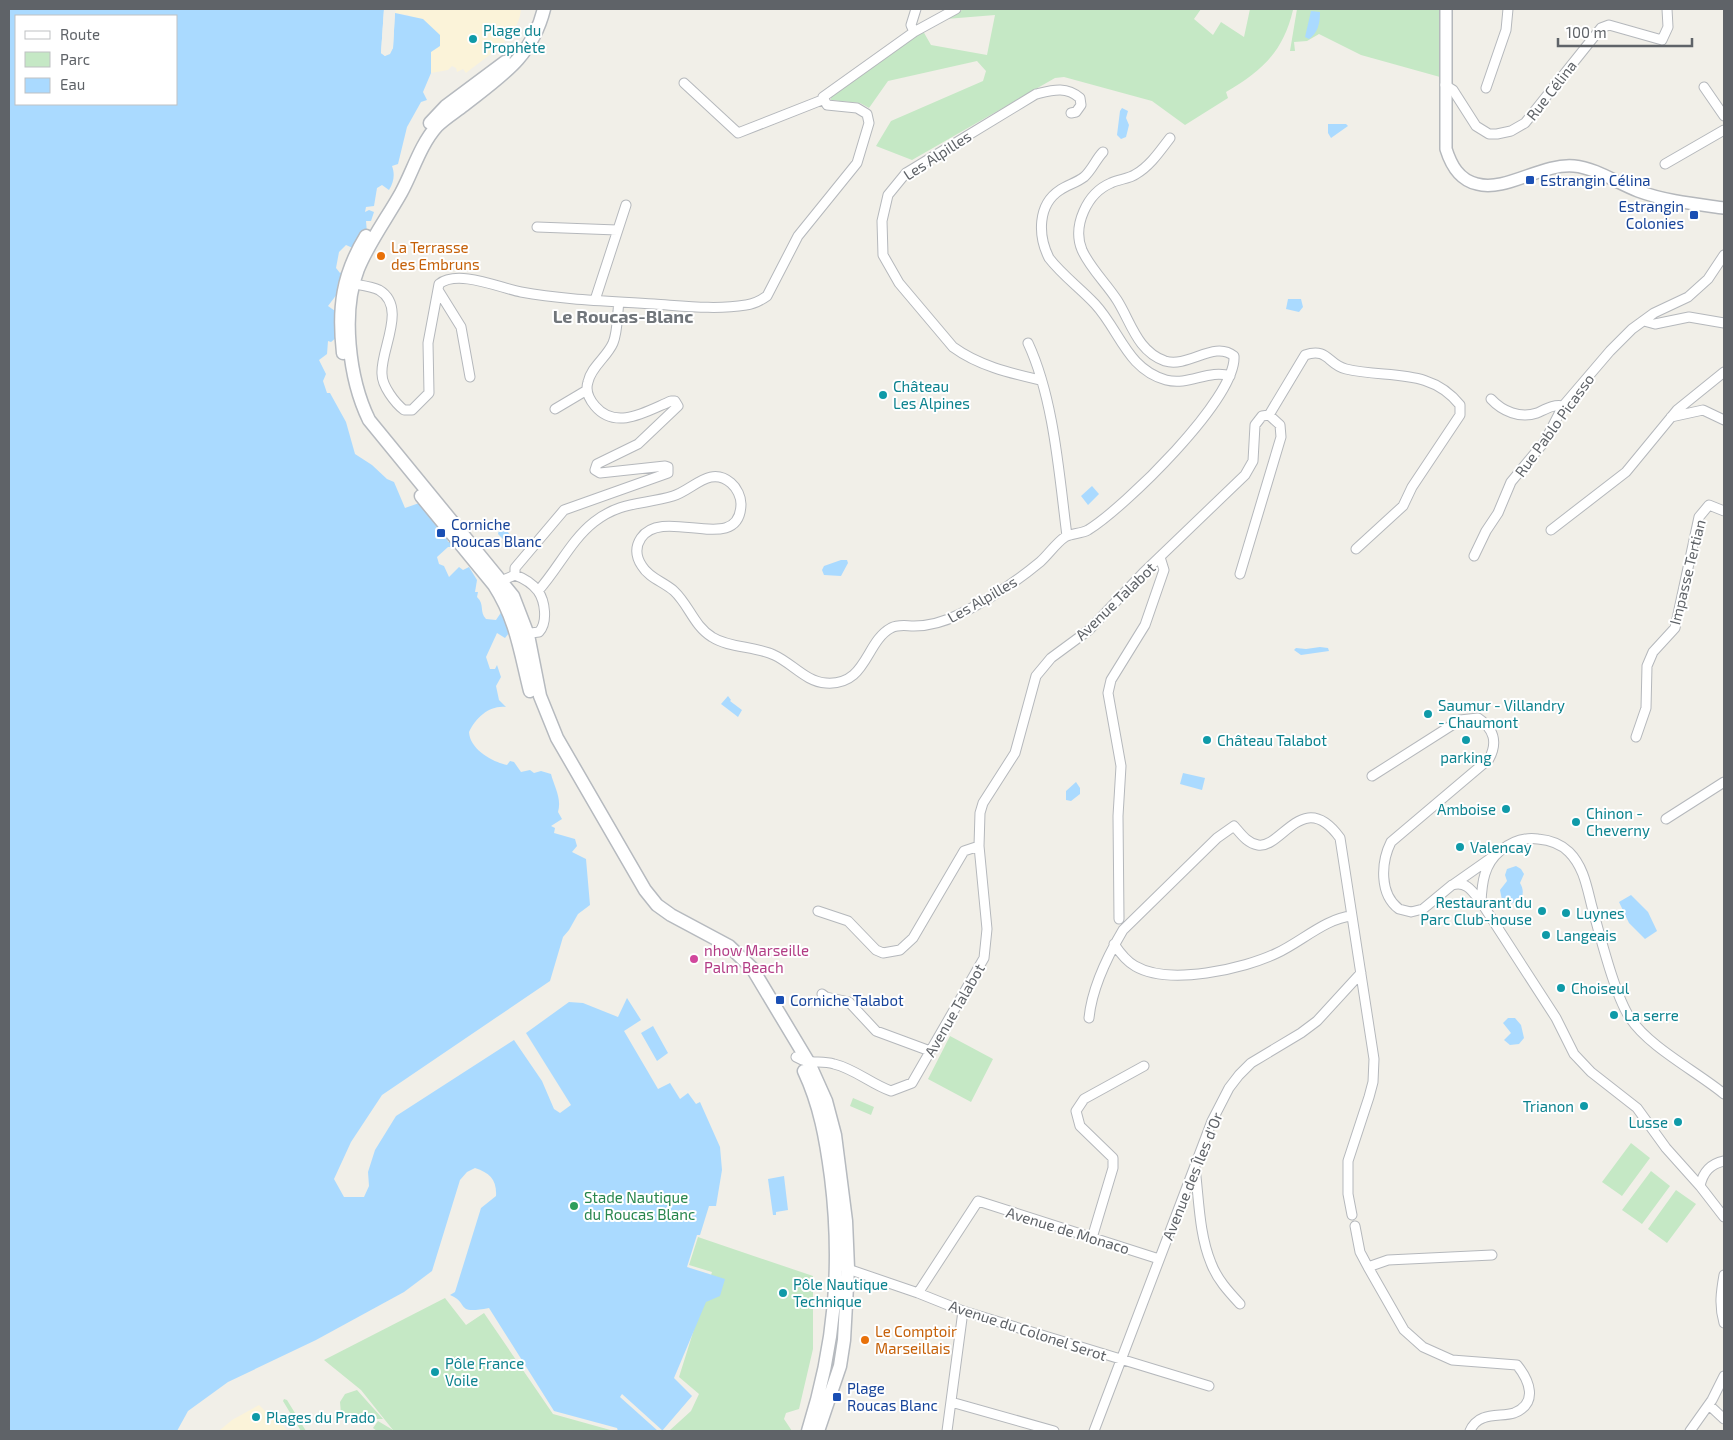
<svg xmlns="http://www.w3.org/2000/svg" width="1733" height="1440" viewBox="0 0 1733 1440" font-family="'Exo 2',sans-serif">
	<style>
		.green { fill: #c5e8c5 }
		.sand { fill: #fbf3d9 }
		.water { fill: #aadaff; fill-rule: evenodd }
		.pier { fill: #f1efe8 }
		.lines { fill: none; stroke-linecap: round; stroke-linejoin: round }
		.minor-casing { stroke: #b5b8bc; stroke-width: 11 }
		.tertiary-casing { stroke: #b5b8bc; stroke-width: 14 }
		.secondary-casing { stroke: #b6babf; stroke-width: 15 }
		.minor { stroke: #fff; stroke-width: 9 }
		.tertiary { stroke: #fff; stroke-width: 11 }
		.secondary { stroke: #fff; stroke-width: 12 }
		.culture-dot { fill: #0f9aa8; stroke: #fff; stroke-width: 2 }
		.transit-dot { fill: #1a4fb4; stroke: #fff; stroke-width: 2 }
		.food-dot { fill: #e8710a; stroke: #fff; stroke-width: 2 }
		.hotel-dot { fill: #d1479c; stroke: #fff; stroke-width: 2 }
		.leisure-dot { fill: #2e9e5b; stroke: #fff; stroke-width: 2 }
		.labels { text-anchor: middle; dominant-baseline: central; stroke-width: 4; stroke-linejoin: round; paint-order: stroke }
		.culture-label { font-size: 15px; fill: #0d838f; stroke: #fff; text-anchor: start }
		.street-label { font-size: 15px; fill: #5f6368; stroke: #fff }
		.transit-label { font-size: 15px; fill: #164399; stroke: #fff; text-anchor: start }
		.food-label { font-size: 15px; fill: #c56008; stroke: #fff; text-anchor: start }
		.hotel-label { font-size: 15px; fill: #b23c85; stroke: #fff; text-anchor: start }
		.leisure-label { font-size: 15px; fill: #27864d; stroke: #fff; text-anchor: start }
		.quarter-label { font-size: 18px; font-weight: bold; fill: #70757a; stroke: #fff }
	</style>
	<rect width="100%" height="100%" fill="#f1efe8"/>
	<path class="green" d="M964 9H1201L1194 19 1213 35 1221 22 1244 37 1250 9 1293 10C1283 52 1262 71 1226 92L1228 98 1185 125 1152 101 1064 77 1055 78 912 160 876 146 891 121 983 81 986 71 977 61 888 81 869 108 860 103 831 100V95L923 31 931 45 987 55 995 15 946 19Z
		M1297 9H1441L1440 77 1361 55 1319 34 1307 41 1294 42 1295 51H1290Z
		M950 1036 993 1059 971 1102 928 1079Z
		M853 1098 874 1107 871 1115 850 1106Z
		M1631 1143 1650 1158 1622 1196 1602 1182Z
		M1651 1171 1670 1186 1642 1224 1622 1210Z
		M1676 1190 1696 1204 1667 1243 1648 1229Z
		M698 1237 813 1276V1349L799 1409 786 1413 784 1419 792 1431H669L691 1411 699 1394 679 1377 712 1272 689 1265Z
		M445 1298 466 1325 484 1313 553 1414 614 1431H377L373 1428 378 1421 393 1430 361 1390 324 1360Z
		M357 1390 383 1419H351L341 1414 340 1402 345 1394Z
		M284 1399 287 1400 306 1431H301L283 1401Z"/>
	<path class="sand" d="M396 9H521C519 38 487 56 466 73L463 69 457 72 456 68 452 66 448 70 431 73V52L409 15 395 13Z
		M259 1405C270 1417 278 1417 287 1431H219L232 1420Z"/>
	<path class="water" d="M9 9H384L381 53 385 56 393 48 395 13 423 19 440 35V46L431 52V73L423 92 427 100 421 102 407 127 398 164 392 166C395 174 394 182 389 190L382 185 377 188 374 206 366 207 365 212 369 210 374 212 371 221H366L367 233 355 249 346 245 339 252 336 268 340 273 344 270 338 283 337 294 328 306 338 313 337 337 331 342 328 341 327 354 319 360 326 374 323 381 327 393H330L346 422 355 454 372 465 387 479 394 482 405 508 422 502 442 517 448 542H452L454 547H448L437 557 439 564 444 566 449 577 459 567 463 570 469 567 477 580 475 592H478L477 597C485 604 479 612 486 619L496 620 502 611 509 633 505 638 497 633 486 657 490 669H495L497 665 501 677 496 686 499 700 506 707C490 705 476 717 469 732 470 750 493 762 507 765L510 761 514 762 521 772 530 770 534 773 541 771 551 774C554 786 562 798 558 812L562 819 551 826 555 828 554 833 575 839 577 846 572 852 586 859 590 905 578 914 569 930 563 937 550 981 382 1095 351 1142 334 1179 344 1197H364L369 1186 368 1172 375 1150 396 1116 514 1040 542 1081 554 1109 560 1113 571 1105 526 1033 569 1002 583 1003 618 1017 627 998 641 1020 624 1031 658 1089 670 1083 680 1099 688 1093 696 1104 700 1102 720 1147 722 1170 716 1206H709L700 1235H697L687 1267 725 1279 720 1296 706 1302 674 1378 692 1396 662 1431H618L617 1428 554 1411 489 1308C454 1315 470 1303 450 1295L455 1292 481 1208 496 1196C497 1180 490 1173 475 1168L467 1172 460 1180 432 1271 404 1292 316 1340 228 1382 188 1411 177 1431H9ZM16 16H176V104H16Z
		M1311 11 1320 12C1320 23 1318 33 1309 39L1305 37Z
		M1122 108 1128 111 1126 118 1129 125 1126 137 1121 139 1117 135 1120 111Z
		M1328 124H1346L1348 126 1331 138 1328 133Z
		M1288 299H1301L1303 307 1299 312 1286 309Z
		M1092 486 1099 494 1088 505 1081 496Z
		M501 523 514 540 509 545 498 534Z
		M841 560H847L848 563 841 576 824 575 822 570 824 566Z
		M1320 647 1328 648 1329 651 1301 655 1294 650 1296 648 1306 649Z
		M728 696 731 700 730 701 742 710 738 717 721 704Z
		M1183 773 1205 778 1202 790 1180 784Z
		M1076 782 1080 788V794L1071 801 1066 800V791Z
		M1516 866 1521 869 1524 874 1520 883C1524 890 1524 896 1518 902L1508 904 1502 900 1500 890 1507 881 1505 875 1507 869Z
		M1631 895 1648 912 1657 931 1645 939 1629 923 1619 902Z
		M1508 1018H1515L1521 1025 1524 1038 1519 1044 1510 1045 1504 1040 1511 1033 1503 1023Z
		M653 1026 668 1053 657 1061 641 1033Z
		M784 1176 788 1210 776 1212V1215H773L768 1179Z"/>
	<path class="pier" d="M384 9H386L384 52 386 53 390 48 393 13 395 11 393 48 390 54 385 56 381 53Z
		M622 1394 663 1431H658L620 1397Z"/>
	<g class="lines">
		<g class="minor-casing">
			<path id="minor" d="M914 32 911 25 916 9
				M684 83 738 133 822 100
				M1445 85 1453 90 1476 126 1489 134H1497L1511 131 1525 123 1601 28 1609 25 1662 40 1668 27 1667 9
				M1704 87 1724 116
				M1486 88 1506 30 1508 9
				M1103 152C1096 159 1092 170 1084 177 1076 183 1067 185 1060 190 1037 205 1038 236 1049 258 1062 275 1080 288 1095 304 1120 331 1127 369 1166 380 1189 386 1209 369 1230 376
				M1665 164 1724 130
				M537 227 617 230
				M349 283C358 285 371 286 379 290 408 307 380 350 382 374 382 386 395 403 404 410H412L429 393 428 343 439 284C458 269 500 288 521 292 565 300 610 301 654 304 684 306 716 310 746 305 754 304 760 301 767 296L798 236 857 163 869 123 867 114 857 108 827 105 823 97 914 32 956 9
				M438 290 461 327 470 377
				M595 300 626 205
				M1644 321 1655 324 1689 317 1724 323
				M1028 343C1054 399 1059 474 1067 536
				M1040 380C1010 373 979 366 953 347L899 283 883 255 882 221 888 195 906 173 1036 94C1053 90 1066 86 1080 98L1081 105 1076 112 1071 113
				M1491 399C1502 411 1520 419 1537 413 1546 409 1554 404 1563 406
				M555 409 587 390
				M1671 417 1703 410 1724 420
				M1551 530 1626 472 1677 410 1724 372
				M1474 556 1486 531 1498 513 1511 482 1545 441 1563 406 1610 351 1632 329 1654 313 1688 297 1708 279 1724 255
				M1240 574 1281 437 1280 425 1269 415
				M515 575V568L564 510 668 473V467L665 466 600 473 595 470 597 464 638 444 678 406 675 401H671C647 411 616 431 595 406 589 399 585 391 588 382 591 367 607 357 613 343 618 331 617 315 619 302
				M496 583 515 575C523 578 532 583 538 591 545 601 548 622 539 632L523 634
				M538 591C558 569 571 540 594 522 621 501 643 505 673 496 693 490 710 465 731 483 737 488 741 497 741 504 740 557 663 505 641 538 635 547 636 557 642 566 649 578 664 582 674 591 689 605 694 626 712 637 729 648 755 646 774 655 792 663 806 682 826 683 867 686 865 642 891 628 899 624 906 626 914 626 930 626 946 621 960 614 988 600 1016 582 1040 562 1048 555 1056 543 1065 537 1071 533 1081 534 1088 530 1124 508 1237 398 1234 356 1214 340 1189 368 1165 361 1137 351 1131 322 1117 300 1106 283 1090 268 1082 250 1072 226 1087 193 1111 183 1119 179 1129 179 1136 174 1150 166 1160 151 1170 138
				M1636 737 1646 708 1647 666 1653 652 1675 628 1699 517 1709 505 1724 511
				M1372 776 1460 720 1478 718C1494 729 1498 742 1489 759L1391 842C1381 862 1379 894 1399 909L1411 912 1423 909 1452 885C1466 880 1473 892 1481 902L1556 1018 1574 1054 1591 1072 1637 1108 1666 1148 1700 1186
				M1666 819 1724 782
				M1454 884 1491 858
				M1481 902C1482 883 1484 864 1500 851 1511 842 1524 837 1538 839 1549 840 1561 844 1569 852 1584 867 1587 888 1592 907 1600 935 1615 996 1630 1018 1649 1047 1696 1071 1724 1094
				M818 911 848 921 876 950 883 953 900 950 913 938 964 851 979 846
				M1119 919 1118 816 1121 766 1108 693 1111 680 1145 625 1164 570 1160 557
				M1114 944C1120 953 1126 961 1135 966 1169 986 1244 969 1277 953 1301 942 1326 918 1352 916
				M822 994 826 997 849 1002 876 1031 930 1051
				M1089 1018C1092 987 1107 957 1123 930L1217 838 1234 826C1241 834 1247 843 1258 845 1282 849 1303 787 1340 838L1374 1059 1373 1082 1369 1097 1348 1161V1194L1352 1215
				M796 1057C809 1065 820 1060 834 1064 855 1069 871 1084 891 1091L912 1083 984 958 987 929 979 846 980 813 983 803 1015 753 1036 676 1051 658 1089 630 1143 573 1245 475 1253 461 1255 425 1262 416 1269 415 1305 355C1328 347 1328 365 1346 369 1388 379 1430 367 1460 405V415L1412 487 1403 506 1356 549
				M1724 1161C1710 1164 1703 1172 1700 1186L1724 1217
				M1195 1168C1199 1199 1199 1234 1211 1263 1217 1279 1228 1291 1240 1304
				M1355 1226 1360 1252 1368 1267 1404 1330 1423 1347 1452 1360 1517 1365C1529 1380 1539 1403 1514 1413 1505 1416 1493 1414 1483 1418 1477 1420 1472 1426 1470 1431
				M1092 1238 1113 1168V1158L1080 1126 1076 1111 1084 1099 1144 1066
				M1368 1267 1388 1260 1492 1255
				M845 1268 918 1293 963 1311 1209 1386
				M1724 1275C1721 1292 1719 1306 1724 1323
				M918 1293 978 1201 1159 1259
				M951 1402 1054 1431
				M1709 1405 1724 1419
				M947 1431 963 1311
				M1094 1431 1212 1121 1229 1088 1239 1075 1251 1063 1301 1033 1317 1021 1361 973
				M1690 1431 1712 1400 1724 1376"/>
		</g>
		<g class="tertiary-casing">
			<path id="tertiary" d="M1446 9V149C1451 165 1459 180 1477 184 1506 192 1542 163 1574 166 1596 168 1617 183 1638 191 1665 201 1695 204 1724 208"/>
		</g>
		<g class="secondary-casing">
			<path id="secondary" d="M544 9C532 57 501 76 464 105 455 112 445 118 437 126 420 145 413 171 401 193 387 218 369 242 358 269 341 312 349 379 369 420L513 596 528 635 540 696 557 738 645 890 657 905 671 915 729 946 752 968 809 1063 826 1101 835 1135 846 1221 848 1268 844 1340 840 1366 818 1431
				M430 123 446 106 505 62
				M343 353C338 308 342 275 366 236
				M421 496 494 585C516 619 520 651 530 691
				M804 1071C820 1105 826 1139 831 1177 842 1265 835 1346 808 1431"/>
		</g>
		<use href="#minor" class="minor"/>
		<use href="#tertiary" class="tertiary"/>
		<use href="#secondary" class="secondary"/>
	</g>
	<g class="culture-dot">
		<circle cx="473" cy="39" r="5"/>
		<circle cx="883" cy="395" r="5"/>
		<circle cx="1428" cy="714" r="5"/>
		<circle cx="1207" cy="740" r="5"/>
		<circle cx="1466" cy="740" r="5"/>
		<circle cx="1506" cy="809" r="5"/>
		<circle cx="1576" cy="822" r="5"/>
		<circle cx="1460" cy="847" r="5"/>
		<circle cx="1542" cy="911" r="5"/>
		<circle cx="1566" cy="913" r="5"/>
		<circle cx="1546" cy="935" r="5"/>
		<circle cx="1561" cy="988" r="5"/>
		<circle cx="1614" cy="1015" r="5"/>
		<circle cx="1584" cy="1106" r="5"/>
		<circle cx="1678" cy="1122" r="5"/>
		<circle cx="783" cy="1293" r="5"/>
		<circle cx="435" cy="1372" r="5"/>
		<circle cx="256" cy="1417" r="5"/>
	</g>
	<g class="transit-dot">
		<rect x="1525" y="175" width="10" height="10" rx="2.5"/>
		<rect x="1689" y="210" width="10" height="10" rx="2.5"/>
		<rect x="436" y="528" width="10" height="10" rx="2.5"/>
		<rect x="775" y="995" width="10" height="10" rx="2.5"/>
		<rect x="832" y="1392" width="10" height="10" rx="2.5"/>
	</g>
	<g class="food-dot">
		<circle cx="381" cy="256" r="5"/>
		<circle cx="865" cy="1340" r="5"/>
	</g>
	<circle class="hotel-dot" cx="694" cy="959" r="5"/>
	<circle class="leisure-dot" cx="574" cy="1206" r="5"/>
	<g class="labels">
		<g class="culture-label">
			<text x="483" y="30">Plage du<tspan x="483" dy="17">Prophète</tspan></text>
			<text x="893" y="386">Château<tspan x="893" dy="17">Les Alpines</tspan></text>
			<text x="1438" y="705">Saumur - Villandry<tspan x="1438" dy="17">- Chaumont</tspan></text>
			<text x="1217" y="740">Château Talabot</text>
			<text x="1466" y="757" text-anchor="middle">parking</text>
			<text x="1496" y="809" text-anchor="end">Amboise</text>
			<text x="1586" y="813">Chinon -<tspan x="1586" dy="17">Cheverny</tspan></text>
			<text x="1470" y="847">Valencay</text>
			<text x="1532" y="902" text-anchor="end">Restaurant du<tspan x="1532" dy="17">Parc Club-house</tspan></text>
			<text x="1576" y="913">Luynes</text>
			<text x="1556" y="935">Langeais</text>
			<text x="1571" y="988">Choiseul</text>
			<text x="1624" y="1015">La serre</text>
			<text x="1574" y="1106" text-anchor="end">Trianon</text>
			<text x="1668" y="1122" text-anchor="end">Lusse</text>
			<text x="793" y="1284">Pôle Nautique<tspan x="793" dy="17">Technique</tspan></text>
			<text x="445" y="1363">Pôle France<tspan x="445" dy="17">Voile</tspan></text>
			<text x="266" y="1417">Plages du Prado</text>
		</g>
		<g class="street-label">
			<text transform="translate(1551 90) rotate(-52)">Rue Célina</text>
			<text transform="translate(937 155) rotate(-33)">Les Alpilles</text>
			<text transform="translate(1554 425) rotate(-54)">Rue Pablo Picasso</text>
			<text transform="translate(1687 572) rotate(-76)">Impasse Tertian</text>
			<text transform="translate(982 599) rotate(-30)">Les Alpilles</text>
			<text transform="translate(1115 601) rotate(-44)">Avenue Talabot</text>
			<text transform="translate(954 1010) rotate(-60)">Avenue Talabot</text>
			<text transform="translate(1192 1176) rotate(-68)">Avenue des Îles d'Or</text>
			<text transform="translate(1068 1230) rotate(17)">Avenue de Monaco</text>
			<text transform="translate(1028 1330) rotate(18)">Avenue du Colonel Serot</text>
		</g>
		<g class="transit-label">
			<text x="1540" y="180">Estrangin Célina</text>
			<text x="1684" y="206" text-anchor="end">Estrangin<tspan x="1684" dy="17">Colonies</tspan></text>
			<text x="451" y="524">Corniche<tspan x="451" dy="17">Roucas Blanc</tspan></text>
			<text x="790" y="1000">Corniche Talabot</text>
			<text x="847" y="1388">Plage<tspan x="847" dy="17">Roucas Blanc</tspan></text>
		</g>
		<g class="food-label">
			<text x="391" y="247">La Terrasse<tspan x="391" dy="17">des Embruns</tspan></text>
			<text x="875" y="1331">Le Comptoir<tspan x="875" dy="17">Marseillais</tspan></text>
		</g>
		<g class="hotel-label">
			<text x="704" y="950">nhow Marseille<tspan x="704" dy="17">Palm Beach</tspan></text>
		</g>
		<g class="leisure-label">
			<text x="584" y="1197">Stade Nautique<tspan x="584" dy="17">du Roucas Blanc</tspan></text>
		</g>
		<g class="quarter-label">
			<text x="623" y="316">Le Roucas-Blanc</text>
		</g>
	</g>
	<rect width="1733" height="1440" fill="none" stroke="#5f6368" stroke-width="20"/>
	<rect x="15" y="15" width="162" height="90" fill="#ffffff" stroke="#bfc1c3"/>
	<rect x="25" y="31" width="25" height="8" fill="#ffffff" stroke="#bfc1c3"/>
	<text x="60" y="40" font-size="15" fill="#5f6368">Route</text>
	<rect x="25" y="52" width="25" height="15" fill="#c5e8c5" stroke="#bfc1c3"/>
	<text x="60" y="65" font-size="15" fill="#5f6368">Parc</text>
	<rect x="25" y="78" width="25" height="15" fill="#aadaff" stroke="#bfc1c3"/>
	<text x="60" y="90" font-size="15" fill="#5f6368">Eau</text>
	<path d="M1558 38v8h134v-8" fill="none" stroke="#5f6368" stroke-width="2.5"/>
	<text x="1566" y="38" font-size="15" fill="#5f6368" stroke="#ffffff" stroke-width="4" paint-order="stroke">100 m</text>
</svg>
